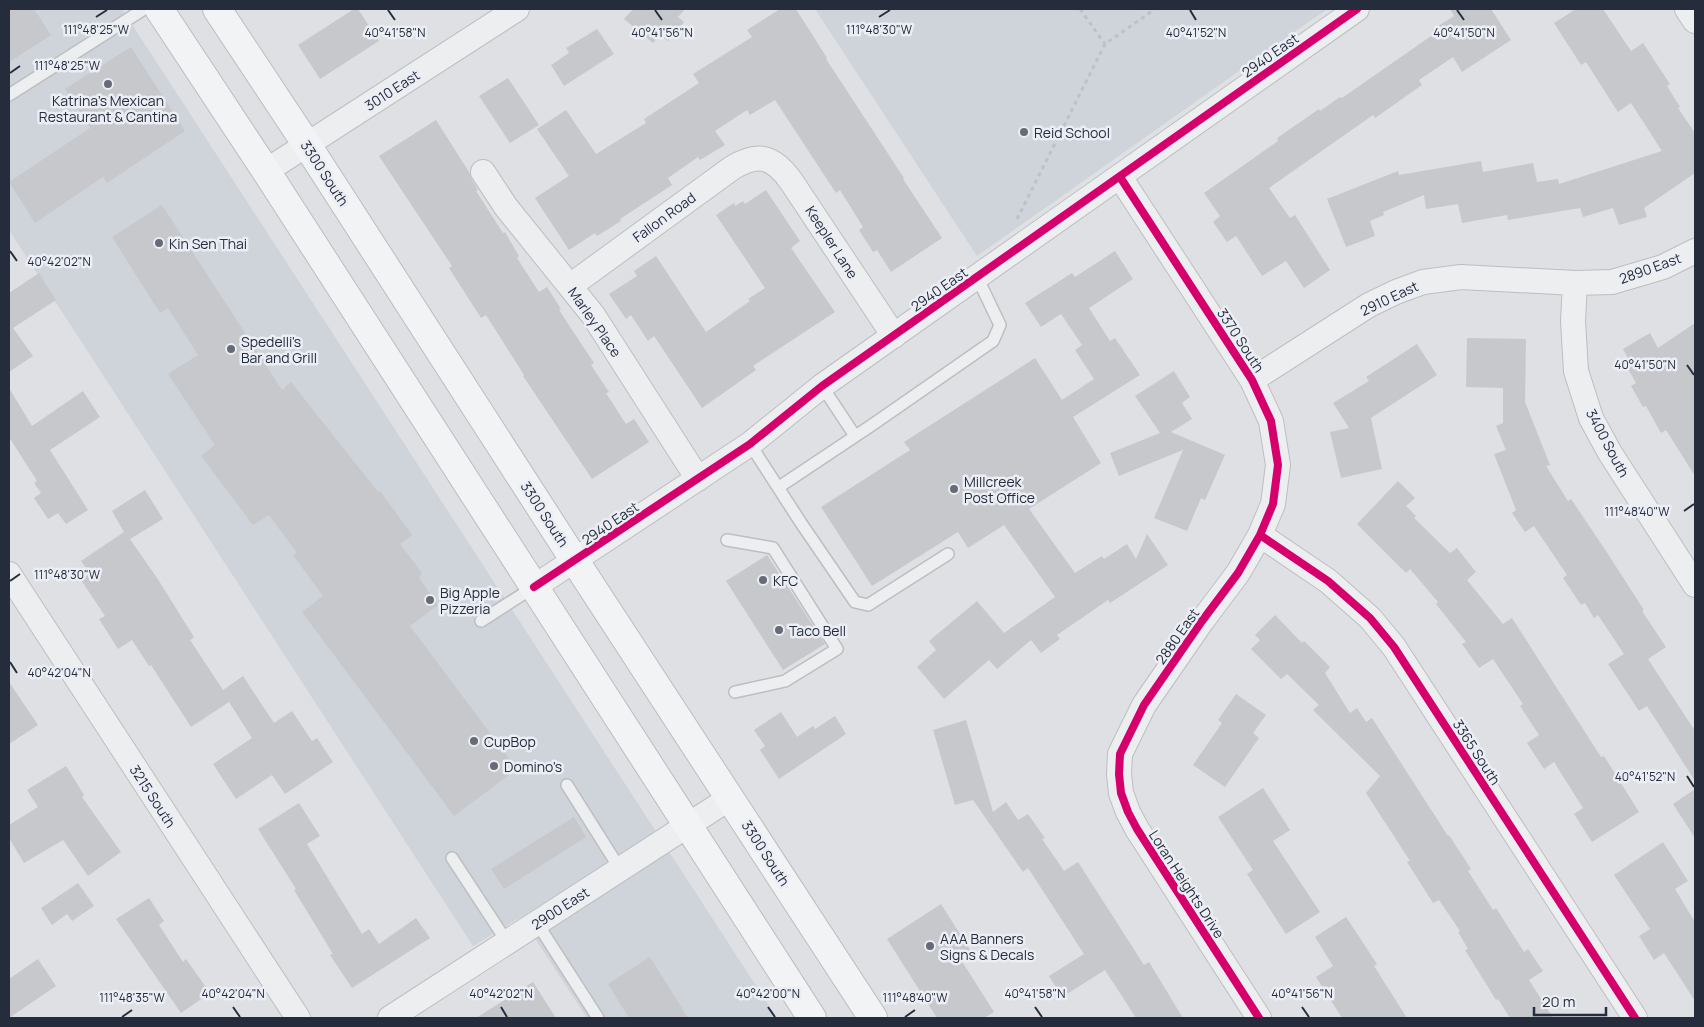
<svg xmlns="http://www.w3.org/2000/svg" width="1704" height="1027" viewBox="0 0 1704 1027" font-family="Manrope,sans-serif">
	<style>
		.built { fill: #cfd3da }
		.building { fill: #c6c8cc }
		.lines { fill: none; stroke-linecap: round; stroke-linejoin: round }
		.service-casing { stroke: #bcbec1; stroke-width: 14 }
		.minor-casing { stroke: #bcbec1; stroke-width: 26 }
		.primary-casing { stroke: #babdc1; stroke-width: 30 }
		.path { stroke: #c0c1c6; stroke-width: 3; stroke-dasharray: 4 4; stroke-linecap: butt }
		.service { stroke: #edeef0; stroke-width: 11 }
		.minor { stroke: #edeef0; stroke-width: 24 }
		.primary { stroke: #f2f3f4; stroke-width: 28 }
		.cycleway-casing { stroke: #ebeef4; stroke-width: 11 }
		.cycleway { stroke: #d6006c; stroke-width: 8 }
		.ticks { fill: none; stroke: #252c3c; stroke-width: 2 }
		.poi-dot { fill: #666b76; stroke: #ebeef4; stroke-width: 2 }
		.labels { text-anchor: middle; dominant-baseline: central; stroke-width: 5; stroke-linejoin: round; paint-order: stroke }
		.street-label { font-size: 14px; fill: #252c3c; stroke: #ebeef4 }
		.poi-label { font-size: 14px; fill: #252c3c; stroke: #ebeef4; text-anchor: start }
		.ticks-label { font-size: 12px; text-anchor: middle; fill: #252c3c; stroke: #ebeef4; stroke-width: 5; stroke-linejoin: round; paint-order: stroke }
	</style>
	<rect width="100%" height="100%" fill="#dee0e3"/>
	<path class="built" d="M9 9H122L777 1018H587L521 917 473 946 9 230Z
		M815 9H1327L977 256Z"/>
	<path class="building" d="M9 9H34L51 35 9 62Z
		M354 9H358L379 41 320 79 298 45Z
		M633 9H685L678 17 684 22 668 41 660 35 653 43 624 19Z
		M780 9H796L827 58 826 59 904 178 903 179 942 238 891 272 877 250 873 252 859 230 863 227 840 190 836 193 775 100 750 115 747 110 715 131 725 145 700 160 698 157 668 178 672 185 620 219 621 221 597 236 595 233 569 250 535 198 569 176 537 129 566 110 596 154 646 123 644 119 699 83 693 74 752 37 747 30Z
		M1450 9H1491L1511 40 1462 72 1453 57 1419 80 1422 85 1375 118 1373 115 1269 188 1290 218 1295 215 1330 270 1304 288 1286 261 1262 276 1236 236 1227 242 1213 222 1220 216 1204 193 1278 141 1277 138 1319 109 1320 111 1340 97 1342 98 1434 34 1432 30 1454 16Z
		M1576 9H1603L1631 51 1643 43 1670 84 1667 86 1680 107 1678 108 1695 133V173L1644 208 1647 217 1619 225 1613 208 1583 217 1580 208 1508 220 1507 215 1462 223 1458 204 1426 209 1424 195 1383 212 1384 215 1370 221 1375 236 1346 247 1327 199 1398 171 1399 175 1481 161 1483 172 1533 163 1537 182 1558 179 1559 184 1662 151 1631 103 1618 112 1586 62 1581 65 1554 23Z
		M597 29 614 54 564 86 551 65 569 53 566 48Z
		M131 47 185 131 107 183 103 177 35 223 9 182 90 128 65 89Z
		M508 78 539 125 510 143 479 96Z
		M436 120 469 172 472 180 478 190 476 191 503 233 505 232 519 256 517 258 539 292 547 287 561 309 559 310 594 363 591 365 609 392 606 393 626 424 634 419 649 442 592 479 523 376 524 375 486 315 481 318 449 268 452 266 379 156Z
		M766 190 800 241 791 248 835 312 753 366 756 370 702 408 654 336 648 341 631 315 626 319 609 294 637 276 634 271 656 256 706 332 750 301 748 299 765 288 716 215 734 203 735 206 743 201 745 204Z
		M162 205 282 390 291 382 378 492 380 491 412 535 400 544 422 573 419 578 438 605 410 626 517 769 454 816 302 612 323 596 293 555 297 553 269 515 253 525 201 456 215 445 168 374 198 355 168 308 160 313 112 237Z
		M1115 251 1133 279 1089 308 1110 341 1115 338 1140 375 1073 417 1101 463 1029 509 1075 573 1102 556 1104 559 1127 544 1136 559 1147 534 1168 565 1110 603 1108 600 1057 635 1060 639 1041 653 1031 640 997 669 989 660 944 699 917 667 936 650 929 641 977 601 1004 633 1055 597 1004 525 968 548 958 532 872 586 821 507 910 450 904 442 1035 358 1062 400 1094 379 1075 350 1082 345 1061 314 1041 327 1025 303 1072 273 1075 277Z
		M39 273 56 300 13 328 33 356 9 372V293Z
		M1695 323V476L1666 430 1661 433 1646 406 1643 407 1631 386 1636 383 1624 362 1629 360 1623 349 1650 333 1658 348Z
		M1467 338 1526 339 1525 402 1550 465 1546 466 1568 501 1571 499 1606 551 1644 610 1642 611 1666 647 1648 659 1695 731V781L1647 706 1639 711 1608 664 1624 654 1598 615 1594 618 1585 603 1581 605 1563 578 1567 575 1534 526 1525 532 1512 513 1516 510 1494 454 1506 450 1496 426 1503 423V388L1466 387Z
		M1417 344 1437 375 1371 418 1382 469 1341 478 1330 432 1349 428 1333 403 1369 381 1366 377Z
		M1174 371 1190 397 1182 403 1192 419 1171 432 1225 455 1205 500 1201 498 1187 531 1154 518 1183 450 1119 476 1110 453 1160 433 1135 396Z
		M9 388 32 426 83 391 100 417 50 450 88 510 66 524 58 513 48 519 34 498 41 493 34 483 37 481 9 437Z
		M1398 481 1415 498 1406 506 1416 516 1414 518 1450 553 1457 548 1476 572 1467 580 1503 624 1512 618 1601 757 1604 756 1639 812 1592 842 1574 814 1583 808 1554 762 1544 769 1527 743 1539 735 1520 706 1523 704 1493 659 1479 668 1462 644 1466 642 1436 604 1438 602 1410 569 1406 573 1357 524Z
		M145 490 163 519 130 539 159 581 194 637 190 640 223 690 243 676 274 723 292 711 312 741 317 738 333 762 285 794 272 775 236 799 213 764 252 738 229 702 191 727 151 665 149 666 132 640 118 649 99 619 105 616 81 580 90 573 81 561 124 532 112 511Z
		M767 555 825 644 783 670 726 581Z
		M1275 615 1302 643 1304 641 1330 667 1325 673 1350 713 1357 708 1366 722 1372 718 1448 836 1449 835 1471 869 1468 871 1493 910 1496 908 1524 952 1528 949 1543 971 1529 980 1553 1018H1510L1498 999 1496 1000 1465 950 1468 949 1458 932 1460 931 1439 900 1433 903 1407 862 1410 861 1366 793 1380 776 1313 710 1319 705 1287 674 1281 679 1251 649 1260 640 1255 635Z
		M9 682 38 725 9 744Z
		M1236 694 1266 715 1253 733 1259 738 1225 787 1193 765 1222 723 1218 720Z
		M781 712 797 737 813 726 815 729 835 716 846 734 779 779 760 750 765 746 754 730Z
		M966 720 993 812 1006 802 1018 820 1028 814 1045 838 1042 839 1064 871 1078 862 1144 965 1149 962 1183 1018H1136L1105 970 1062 997 1049 976 1084 954 1028 868 1023 872 973 800 955 805 933 730Z
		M66 766 84 795 82 797 121 852 88 876 63 840 24 863 9 838V825L38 807 27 790Z
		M1263 788 1290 830 1273 841 1320 912 1286 934 1247 874 1253 870 1218 817Z
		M1695 789V838L1673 804Z
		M299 803 320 836 307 844 362 934 369 929 379 944 416 918 430 938 352 988 330 955 333 954 294 890 296 889 258 829Z
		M574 817 586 837 504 889 491 869Z
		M1663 842 1688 881 1675 889 1695 922V1001L1664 953 1654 960 1639 936 1650 929 1614 875Z
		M78 883 94 906 72 921 67 914 52 925 41 908Z
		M149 898 164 921 159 925 183 962 186 959 210 993 181 1013 116 919Z
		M941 904 972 953 961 960 994 1012 984 1018H937L887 939Z
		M1346 917 1377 964 1374 966 1407 1018H1342L1316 977 1333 966 1315 937Z
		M650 957 688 1018H629L608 984Z
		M38 959 56 986 9 1018V979Z
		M533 982 556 1018H476Z"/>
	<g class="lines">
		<g class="service-casing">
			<path id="service" d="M9 95 144 9
				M822 386 855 436
				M750 444 801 523 855 602 868 605 948 554
				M779 487 872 425 993 341 1000 325 977 277
				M727 540 773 548 837 649 785 681 735 692
				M481 621 534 587
				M567 785 620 869
				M452 858 507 942
				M537 923 598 1018"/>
		</g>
		<g class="minor-casing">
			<path id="minor" d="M1687 9 1695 21
				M266 171 517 9
				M483 172 506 207 593 315 698 479
				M1120 177 1252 380 1271 421 1278 465 1273 504 1260 535 1238 573 1202 621 1144 705 1120 754 1119 774 1121 793 1128 812 1137 829 1259 1018
				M1575 283 1573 321 1576 371 1591 418 1610 453 1695 585
				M570 286 732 168C758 152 773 156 791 181L894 336
				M1252 380 1369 305 1396 292 1423 282 1461 277 1575 283 1612 282 1663 267 1695 251
				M1260 535 1328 581 1370 618 1394 647 1635 1018
				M9 574 298 1018
				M534 587 750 444 822 386 1357 9
				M390 1018 730 798"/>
		</g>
		<g class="primary-casing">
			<path id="primary" d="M159 9 266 171 812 1018
				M217 9 307 145 575 561 873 1018"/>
		</g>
		<path class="path" d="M1080 9 1105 44
			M1017 219 1105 44 1155 9"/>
		<use href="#service" class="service"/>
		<use href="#minor" class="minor"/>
		<use href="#primary" class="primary"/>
		<g class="cycleway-casing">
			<path id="cycleway" d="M1120 177 1252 380 1271 421 1278 465 1273 504 1260 535 1238 573 1202 621 1144 705 1120 754 1119 774 1121 793 1128 812 1137 829 1259 1018
				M1260 535 1328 581 1370 618 1394 647 1635 1018
				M534 587 750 444 822 386 1357 9"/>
		</g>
		<use href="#cycleway" class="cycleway"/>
	</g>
	<path class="ticks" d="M388 10 395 20M655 10 662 20M1190 10 1196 20M1457 10 1464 20M96 17 107 10M879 17 890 10M10 73 20 66M10 251 17 261M1687 365 1694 375M1684 511 1694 504M10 581 20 574M10 662 17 673M1687 776 1694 787M233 1007 240 1017M501 1007 507 1017M768 1007 775 1017M1035 1007 1042 1017M1302 1007 1309 1017M122 1017 132 1010M905 1017 915 1010"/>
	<g class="poi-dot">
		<circle cx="108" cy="84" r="5"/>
		<circle cx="1024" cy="132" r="5"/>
		<circle cx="159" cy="243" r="5"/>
		<circle cx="231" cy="349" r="5"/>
		<circle cx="954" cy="489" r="5"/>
		<circle cx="763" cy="580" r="5"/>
		<circle cx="430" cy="600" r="5"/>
		<circle cx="779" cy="630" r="5"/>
		<circle cx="474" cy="741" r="5"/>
		<circle cx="494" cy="766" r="5"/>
		<circle cx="930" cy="946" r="5"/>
	</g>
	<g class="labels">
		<g class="street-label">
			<text transform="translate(1270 55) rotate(-35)">2940 East</text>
			<text transform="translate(392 90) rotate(-33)">3010 East</text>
			<text transform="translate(325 173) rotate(57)">3300 South</text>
			<text transform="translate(664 217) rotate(-36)">Fallon Road</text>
			<text transform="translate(832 242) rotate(57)">Keepler Lane</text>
			<text transform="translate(1650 268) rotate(-20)">2890 East</text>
			<text transform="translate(939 289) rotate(-35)">2940 East</text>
			<text transform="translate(1389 298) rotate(-25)">2910 East</text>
			<text transform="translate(595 322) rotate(55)">Marley Place</text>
			<text transform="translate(1241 340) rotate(57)">3370 South</text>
			<text transform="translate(1608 443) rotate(62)">3400 South</text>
			<text transform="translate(545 514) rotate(57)">3300 South</text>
			<text transform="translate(610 523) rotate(-34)">2940 East</text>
			<text transform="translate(1177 636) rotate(-55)">2880 East</text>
			<text transform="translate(1477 752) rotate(57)">3365 South</text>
			<text transform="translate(153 796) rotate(57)">3215 South</text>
			<text transform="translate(766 853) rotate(57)">3300 South</text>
			<text transform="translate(1187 884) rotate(57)">Loran Heights Drive</text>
			<text transform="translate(560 908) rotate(-33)">2900 East</text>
		</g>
		<g class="poi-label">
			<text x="108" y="100" text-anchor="middle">Katrina's Mexican<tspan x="108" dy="16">Restaurant &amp; Cantina</tspan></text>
			<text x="1034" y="132">Reid School</text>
			<text x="169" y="243">Kin Sen Thai</text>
			<text x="241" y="341">Spedelli's<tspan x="241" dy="16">Bar and Grill</tspan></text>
			<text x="964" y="481">Millcreek<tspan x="964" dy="16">Post Office</tspan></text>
			<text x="773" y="580">KFC</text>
			<text x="440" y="592">Big Apple<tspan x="440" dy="16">Pizzeria</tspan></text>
			<text x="789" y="630">Taco Bell</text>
			<text x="484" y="741">CupBop</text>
			<text x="504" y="766">Domino's</text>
			<text x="940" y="938">AAA Banners<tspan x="940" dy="16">Signs &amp; Decals</tspan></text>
		</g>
	</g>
	<g class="ticks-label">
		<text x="96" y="34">111°48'25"W</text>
		<text x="879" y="34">111°48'30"W</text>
		<text x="395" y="37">40°41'58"N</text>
		<text x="662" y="37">40°41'56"N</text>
		<text x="1196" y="37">40°41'52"N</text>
		<text x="1464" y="37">40°41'50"N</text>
		<text x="67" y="70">111°48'25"W</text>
		<text x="59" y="266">40°42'02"N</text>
		<text x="1645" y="369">40°41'50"N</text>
		<text x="1637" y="516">111°48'40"W</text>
		<text x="67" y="579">111°48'30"W</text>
		<text x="59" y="677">40°42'04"N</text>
		<text x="1645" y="781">40°41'52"N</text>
		<text x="233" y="998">40°42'04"N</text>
		<text x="501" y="998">40°42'02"N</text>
		<text x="768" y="998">40°42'00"N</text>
		<text x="1035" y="998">40°41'58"N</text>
		<text x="1302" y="998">40°41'56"N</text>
		<text x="132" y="1002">111°48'35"W</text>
		<text x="915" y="1002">111°48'40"W</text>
	</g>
	<rect width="1704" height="1027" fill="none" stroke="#252c3c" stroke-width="20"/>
	<path d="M1534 1007v8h72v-8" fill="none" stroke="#252c3c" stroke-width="2.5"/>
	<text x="1542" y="1007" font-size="15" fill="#252c3c" stroke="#ebeef4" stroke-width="4" paint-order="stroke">20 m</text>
</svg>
